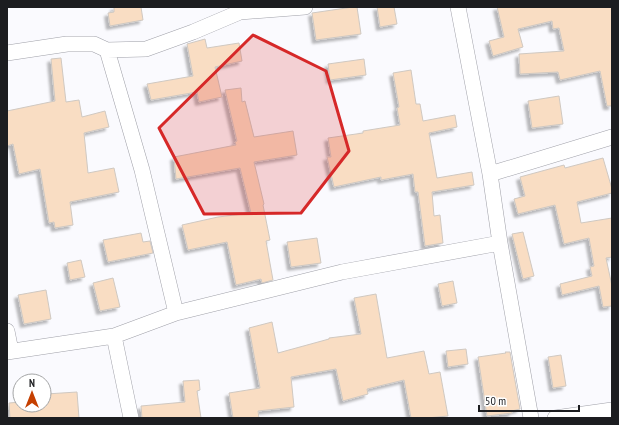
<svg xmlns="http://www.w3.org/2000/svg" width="619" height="425" viewBox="0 0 619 425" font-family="'PT Sans Narrow',sans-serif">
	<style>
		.building { fill: #f9ddc3; stroke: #cfc8c1; filter: url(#shadow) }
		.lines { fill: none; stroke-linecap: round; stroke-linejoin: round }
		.street-casing { stroke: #a0a1a9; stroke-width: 16 }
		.street { stroke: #fff; stroke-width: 15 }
		.marked { fill: #d62828; fill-opacity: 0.2; stroke: #d62828; stroke-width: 3; stroke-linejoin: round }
	</style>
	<defs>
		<filter id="shadow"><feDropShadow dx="-3.5" dy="3.5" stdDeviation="1" flood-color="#0004"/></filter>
	</defs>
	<rect width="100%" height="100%" fill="#fafafe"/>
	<path class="building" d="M114 7H141L143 20 110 26 108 13 114 12Z
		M353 7H357L361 34 316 40 312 13Z
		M377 7H394L397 24 380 27Z
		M497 7H612V106H607L600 71 560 80 558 72 520 74 519 54 564 51 559 28 553 29 552 21 518 29 523 47 493 56 489 41 504 37Z
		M205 39 207 48 239 43 242 61 215 67 222 97 199 102 197 92 151 100 147 84 193 76 187 44Z
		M61 58 66 102 79 100 82 117 105 111 109 127 84 133 88 173 114 168 119 192 70 202 73 225 55 228 54 222 49 223 40 169 19 174 13 144 7 146V111L55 101 51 59Z
		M364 59 366 75 330 80 328 64Z
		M411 70 416 104H420L423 121 455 115 457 127 429 133 437 178 472 172 474 185 432 192 434 216 440 215 443 243 425 246 418 192H415L413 174 381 180V177L334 187 327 157H331L328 138 363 133V131L400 125 397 108 399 107 393 73Z
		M241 88 242 102 245 101 254 137 293 131 297 155 254 162 264 204 263 205 270 240 266 241 273 280 262 283 261 279 236 285 227 242 188 250 182 225 218 217 251 213 240 168 176 179 174 157 236 145 235 142 237 141 225 90Z
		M559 96 563 124 532 128 528 101Z
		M603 158 612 189V193L577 202 581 223 612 218V257L606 258 612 286V306L603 307 599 286 562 295 560 284 592 276 590 267 594 266 589 238 564 244 555 205 518 214 514 199 525 196 520 177 564 165 565 168Z
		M523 232 534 276 523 279 512 234Z
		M141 233 143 242 150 241 153 253 108 262 103 240Z
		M317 238 321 263 291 267 287 242Z
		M81 260 85 277 70 280 67 263Z
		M113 278 120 307 100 311 93 283Z
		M453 281 457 303 442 306 438 284Z
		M46 290 51 319 24 324 18 295Z
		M376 294 387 358 424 351 429 374 440 372 448 416 427 418H411L404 380 367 389 368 394 343 401 336 369 291 377 294 407 258 411 259 418H233L229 393 260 388 249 328 272 322 278 353 329 339V338L361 334 354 298Z
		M466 349 468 364 448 367 446 351Z
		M505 352H510L520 409 512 411V413L487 416 478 357 506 353Z
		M561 355 566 386 553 388 548 357Z
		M199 380 200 390 197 391 201 418H142L141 406 185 402 183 381Z
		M77 392 79 418H10L9 403 20 402V405H46V394Z"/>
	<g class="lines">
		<g class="street-casing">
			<path id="street" d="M458 7 490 174 500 243 531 418
				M107 50 146 49 193 32 240 12 305 7
				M7 53 67 44H94L107 50 142 170 176 313
				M490 174 612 137
				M7 331 11 351
				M114 336 131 418
				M7 352 114 336 176 313 342 272 500 243
				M555 418 612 410"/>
		</g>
		<use href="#street" class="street"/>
	</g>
	<path class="marked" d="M253 35 326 71 349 151 301 213 204 214 159 128Z"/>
	<rect width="619" height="425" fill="none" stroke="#1c1d20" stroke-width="16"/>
	<g transform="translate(32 393)"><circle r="19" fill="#ffffff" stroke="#a4a5a6"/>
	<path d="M0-3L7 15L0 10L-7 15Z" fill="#c53f00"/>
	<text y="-6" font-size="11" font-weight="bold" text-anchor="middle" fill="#1c1d20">N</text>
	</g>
	<path d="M479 405v6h100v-6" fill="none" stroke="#1c1d20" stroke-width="2"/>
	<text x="485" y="405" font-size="12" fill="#1c1d20" stroke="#ffffff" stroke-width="3" paint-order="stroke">50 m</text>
</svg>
